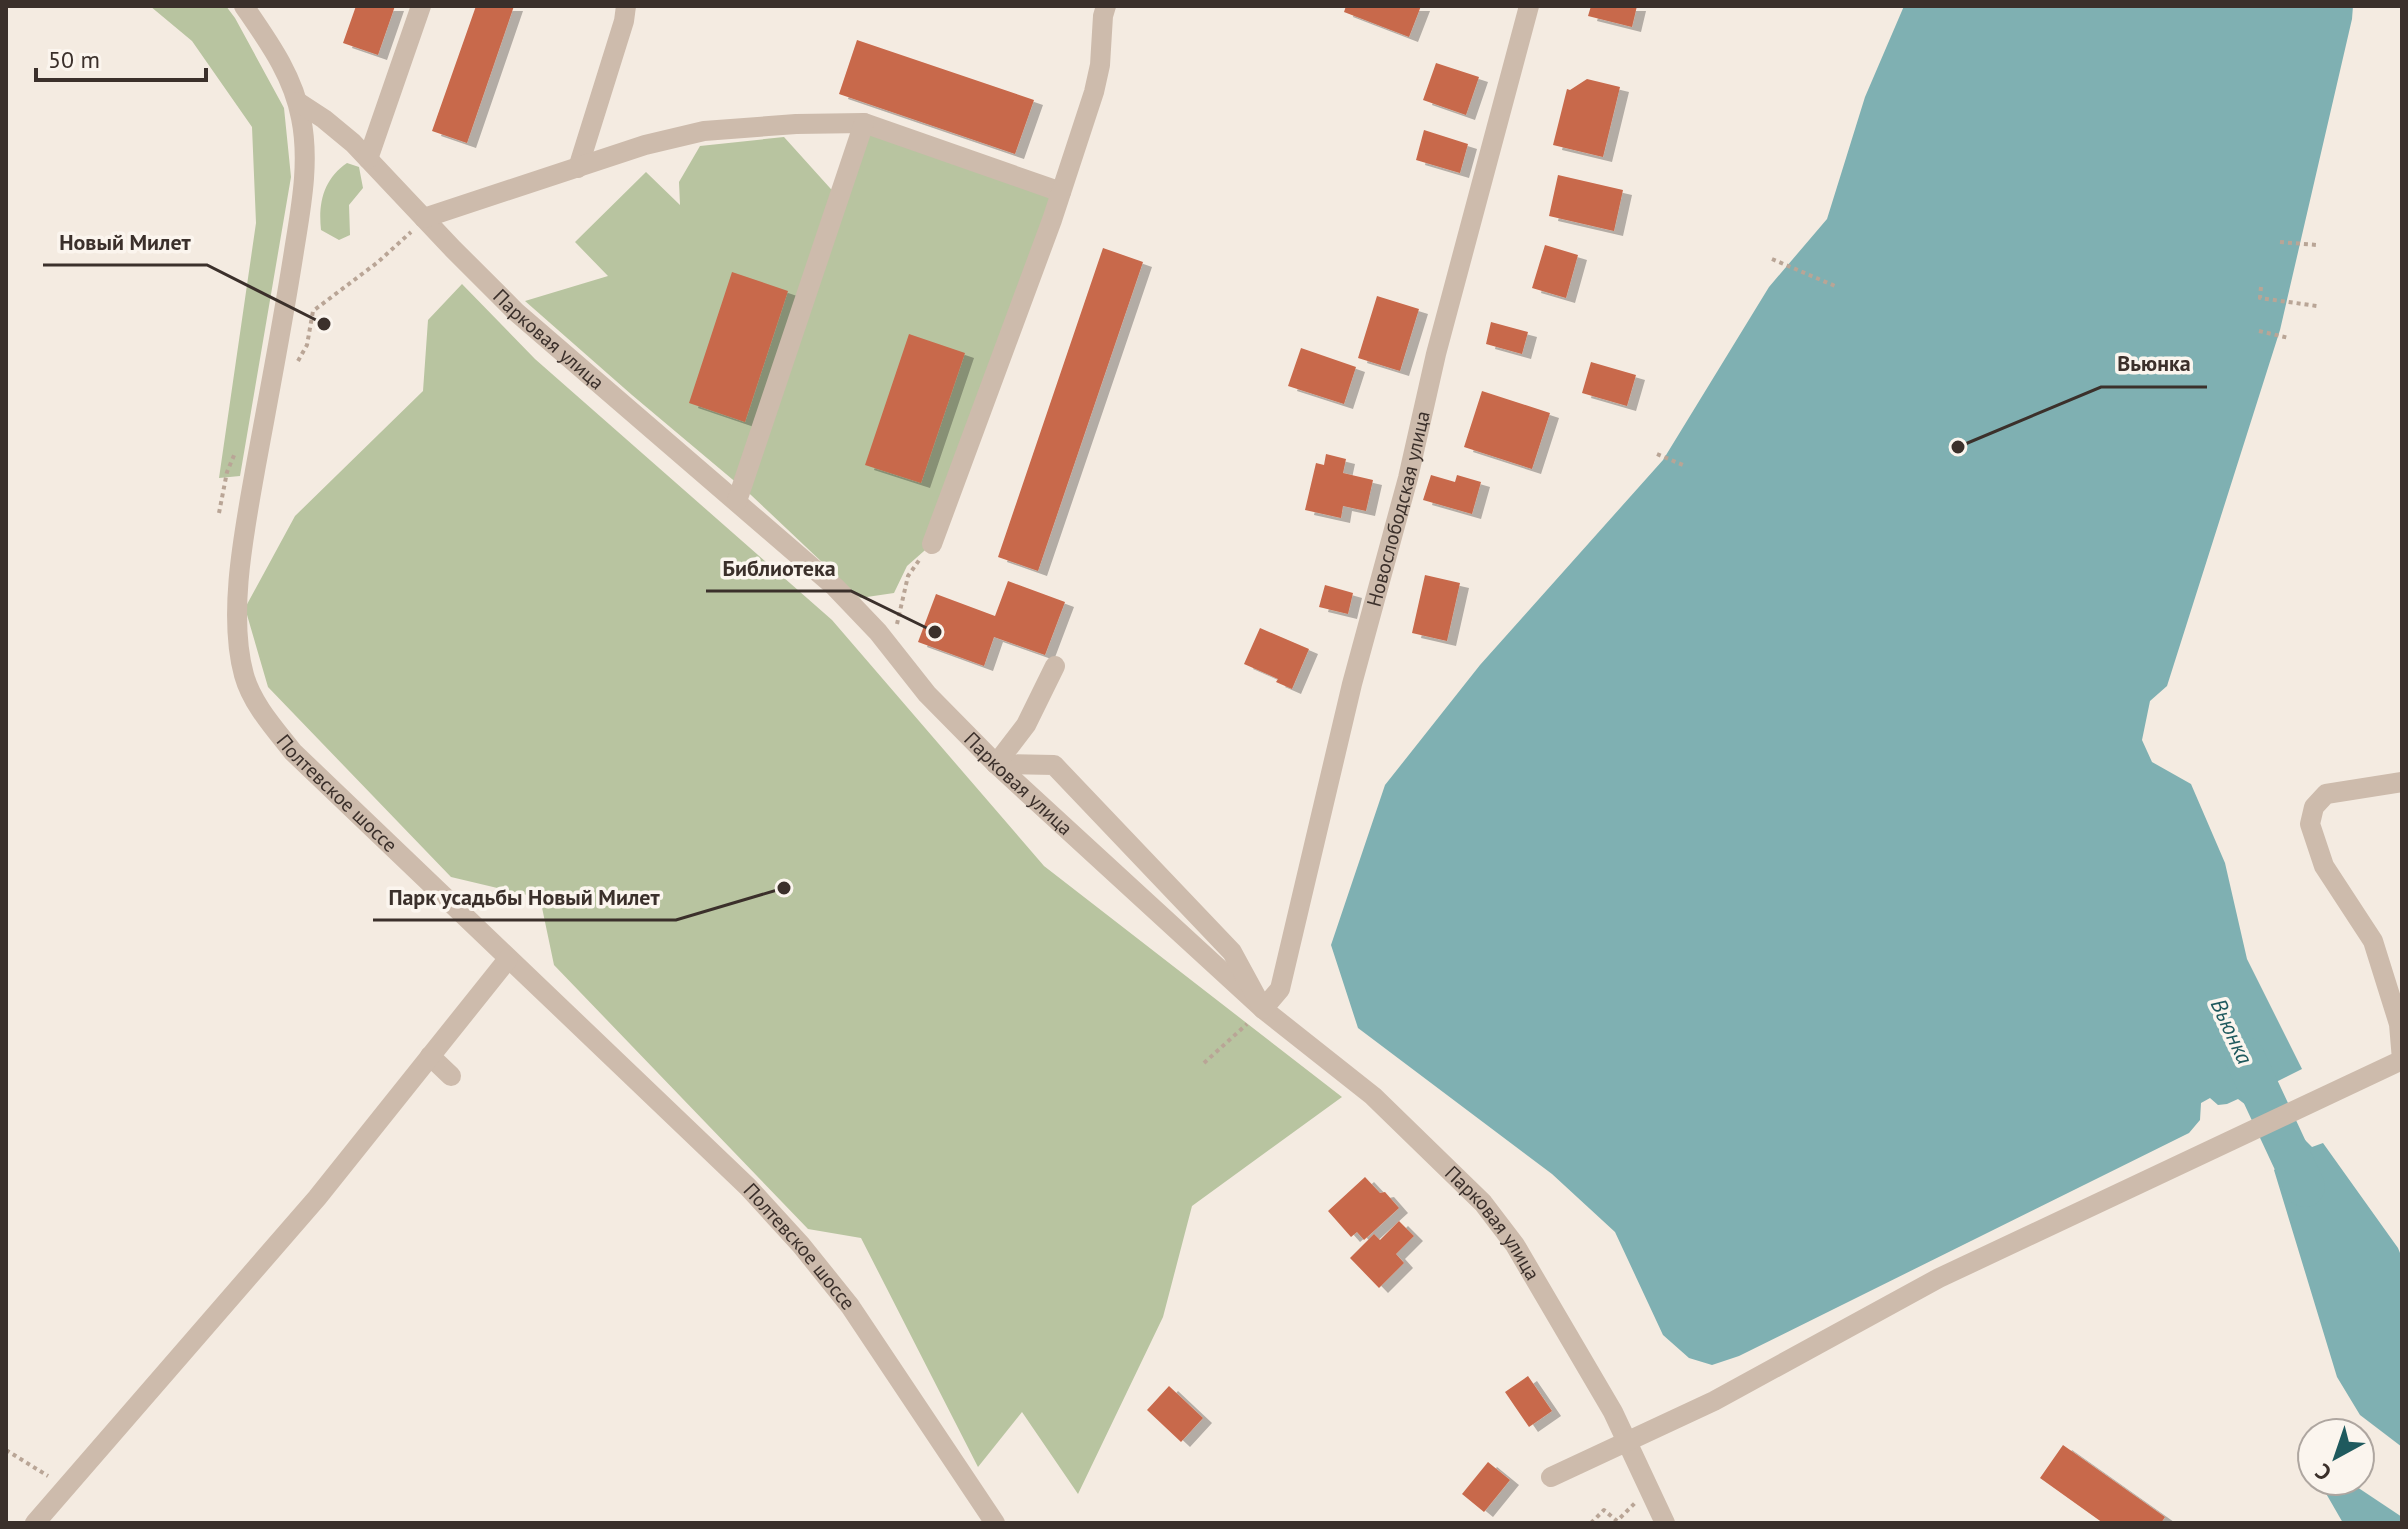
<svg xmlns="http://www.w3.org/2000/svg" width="2408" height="1529" viewBox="0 0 2408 1529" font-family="'PT Sans',sans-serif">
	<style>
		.green { fill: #b8c4a0 }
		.water { fill: #7fb0b2 }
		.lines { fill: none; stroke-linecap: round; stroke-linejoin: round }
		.river { stroke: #7fb0b2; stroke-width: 40 }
		.building { fill: #c8694b; filter: url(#shadow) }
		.path { stroke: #b9a596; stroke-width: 4; stroke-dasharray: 4 4; stroke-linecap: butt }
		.minor { stroke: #cdbbac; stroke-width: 20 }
		.labels { text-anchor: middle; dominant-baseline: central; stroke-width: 7; stroke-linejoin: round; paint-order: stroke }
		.street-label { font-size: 20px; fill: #3b302b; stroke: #fbf5ee }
		.water-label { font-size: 22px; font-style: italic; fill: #1f5a5e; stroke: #fbf5ee }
		.leader { fill: none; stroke: #3b302b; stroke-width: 3 }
		.callout-dot { fill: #3b302b; stroke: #fbf5ee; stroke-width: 3 }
		.callout-label { font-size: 22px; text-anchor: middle; font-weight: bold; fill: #3b302b; stroke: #fbf5ee; stroke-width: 7; stroke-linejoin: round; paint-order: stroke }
	</style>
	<defs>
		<filter id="shadow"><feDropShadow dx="9" dy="5" stdDeviation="0" flood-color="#0004"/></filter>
	</defs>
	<rect width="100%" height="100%" fill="#f4ebe1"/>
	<path class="green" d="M150 6H226L235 18 284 108 291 177 240 476 219 478 256 223 252 127 192 41Z
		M864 123 1061 192 932 544 907 566 894 593 860 598 751 495 632 395 525 301 608 276 575 242 646 172 680 205 679 182 700 146 784 137 839 198Z
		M347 163 359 167 363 188 349 205 350 235 339 240 321 230C318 202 324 179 347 163Z
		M462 284 535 359 832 620 1044 866 1342 1097 1192 1206 1163 1317 1078 1494 1022 1412 978 1467 861 1238 808 1229 554 965 540 898 451 877 268 687 245 608 295 516 423 391 428 320Z"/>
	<path class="water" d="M1904 6H2353L2352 19 2280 330 2167 686 2150 701 2142 740 2152 762 2191 784 2225 863 2247 959 2302 1069 2276 1082 2281 1097 2254 1111 2238 1099 2227 1104 2218 1105 2210 1098 2201 1103 2200 1120 2189 1133 1739 1356 1712 1365 1689 1358 1663 1335 1615 1232 1552 1174 1358 1028 1331 945 1385 785 1480 665 1663 460 1769 287 1827 219 1865 97Z
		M2296 1131 2312 1147 2323 1143 2398 1248 2402 1258V1447L2360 1415 2337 1377 2274 1170 2279 1166 2270 1143Z
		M2338 1481H2348L2402 1517V1523H2343L2324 1490Z"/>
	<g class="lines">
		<path class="river" d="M2244 1056 2305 1187"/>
	</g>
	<path class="building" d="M356 6H395L378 55 343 43Z
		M476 6H514L467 143 432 131Z
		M1346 6H1421L1409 37 1344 12Z
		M1591 6H1637L1632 27 1588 16Z
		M857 40 1034 100 1015 154 839 94Z
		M1436 63 1479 77 1466 115 1423 100Z
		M1587 79 1620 87 1603 157 1553 145 1567 89 1570 90Z
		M1424 130 1468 144 1460 173 1416 160Z
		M1558 175 1623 190 1614 231 1549 216Z
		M1545 245 1578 255 1566 298 1532 288Z
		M1103 248 1143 262 1038 571 998 557Z
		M732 272 788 291 745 422 689 403Z
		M1377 296 1419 309 1400 371 1358 358Z
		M1491 322 1528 332 1522 354 1486 344Z
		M909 334 965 353 921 483 865 465Z
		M1301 348 1356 367 1344 404 1288 386Z
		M1591 362 1636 375 1627 406 1582 393Z
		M1482 391 1550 413 1532 469 1464 447Z
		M1326 454 1346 459 1343 473 1373 480 1366 511 1343 506 1341 518 1305 510 1316 463 1324 465Z
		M1431 475 1455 482 1457 475 1481 482 1472 514 1423 500Z
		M1425 575 1460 583 1447 641 1412 633Z
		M1008 581 1065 602 1045 655 994 637 984 666 918 642 936 594 995 616Z
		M1325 585 1353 593 1348 614 1319 607Z
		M1260 628 1309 649 1292 689 1276 682 1278 679 1244 664Z
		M1365 1177 1380 1193 1385 1192 1399 1208 1364 1240 1357 1232 1351 1237 1328 1211Z
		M1399 1221 1414 1236 1396 1254 1404 1263 1379 1288 1350 1258 1374 1234 1380 1240Z
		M1528 1376 1552 1411 1529 1427 1505 1392Z
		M1169 1386 1203 1418 1181 1442 1147 1410Z
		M2063 1445 2165 1517 2161 1523H2103L2040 1478Z
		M1488 1462 1510 1480 1484 1512 1462 1494Z"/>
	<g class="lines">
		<path class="path" d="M2280 242 2317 245
			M1772 259 1835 286
			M2261 287 2260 298 2317 306
			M2259 331 2289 338
			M298 361 307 345 313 311 378 262 411 232
			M1657 454 1683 465
			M219 513 227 472 235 453
			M897 624 908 576 920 559
			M1204 1063 1247 1024
			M6 1450 48 1476
			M1591 1523 1604 1510 1617 1521 1635 1503"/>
		<g class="minor">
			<path id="s1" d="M244 6C268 41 293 75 301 118 310 162 301 207 294 251 283 322 269 394 256 465 245 528 227 613 244 675 252 704 275 729 293 752L748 1187 801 1245 850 1306 995 1523"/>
			<path id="s2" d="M298 102 324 119 353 143 453 249 516 312 835 587 878 632 927 694 996 764 1263 1009 1373 1096 1483 1203 1515 1245 1613 1412 1665 1523"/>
			<path d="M368 159 421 6"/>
			<path d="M578 168 624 21 626 6"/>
			<path d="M424 218 645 145 704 131 796 124 864 123 1061 192"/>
			<path d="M737 501 864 123"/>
			<path d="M932 544 1052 220 1094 92 1100 65 1103 16 1106 6"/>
			<path id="s3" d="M996 764 1054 765 1232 952 1263 1009 1280 989 1352 684 1408 478 1436 354 1529 6"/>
			<path d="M996 764 1026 725 1055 666"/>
			<path d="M430 1056 451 1076"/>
			<path d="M1551 1477 1714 1401 1939 1278 2402 1060 2399 1024 2373 941 2324 866 2310 824 2314 807 2326 794 2402 782"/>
			<path d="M35 1523 317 1198 508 959"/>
		</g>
	</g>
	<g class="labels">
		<g class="street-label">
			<text stroke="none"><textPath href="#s2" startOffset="346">Парковая улица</textPath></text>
			<text stroke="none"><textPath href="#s3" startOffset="902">Новослободская улица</textPath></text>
			<text stroke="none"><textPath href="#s2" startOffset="994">Парковая улица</textPath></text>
			<text stroke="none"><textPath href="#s1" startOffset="842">Полтевское шоссе</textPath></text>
			<text stroke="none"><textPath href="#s2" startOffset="1642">Парковая улица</textPath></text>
			<text stroke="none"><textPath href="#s1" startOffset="1490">Полтевское шоссе</textPath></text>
		</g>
		<g class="water-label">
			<text transform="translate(2232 1031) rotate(65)">Вьюнка</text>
		</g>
	</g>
	<path class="leader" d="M324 324L207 265H43M1958 447L2101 387H2207M935 632L851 591H706M784 888L676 920H373"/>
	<g class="callout-dot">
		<circle cx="324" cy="324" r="8"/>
		<circle cx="1958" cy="447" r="8"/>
		<circle cx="935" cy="632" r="8"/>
		<circle cx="784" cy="888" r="8"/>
	</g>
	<g class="callout-label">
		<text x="125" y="250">Новый Милет</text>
		<text x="2154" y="371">Вьюнка</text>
		<text x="779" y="576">Библиотека</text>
		<text x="524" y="905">Парк усадьбы Новый Милет</text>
	</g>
	<rect width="2408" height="1529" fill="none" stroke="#3b302b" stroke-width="16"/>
	<g transform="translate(2336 1457) rotate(220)"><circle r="38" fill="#fbf5ee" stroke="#aea6a0" stroke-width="2"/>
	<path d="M0-6L14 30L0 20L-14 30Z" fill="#1f5a5e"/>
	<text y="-12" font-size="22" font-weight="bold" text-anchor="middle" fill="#3b302b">С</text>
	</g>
	<path d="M36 68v12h170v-12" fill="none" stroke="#3b302b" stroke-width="4"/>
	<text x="48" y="68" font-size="24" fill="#3b302b" stroke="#fbf5ee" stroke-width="6" paint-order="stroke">50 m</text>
</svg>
